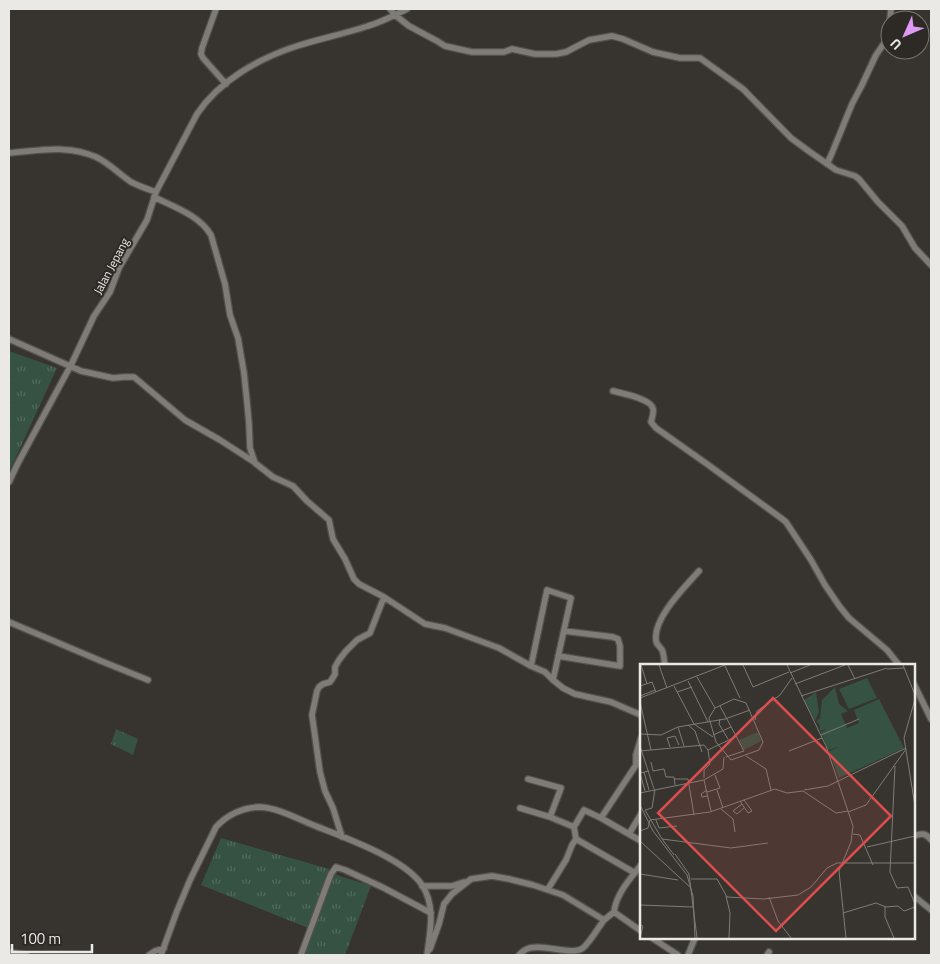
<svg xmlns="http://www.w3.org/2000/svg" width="940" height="964" viewBox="0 0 940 964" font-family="'Titillium Web',sans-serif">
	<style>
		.grass { fill: url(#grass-tufts) }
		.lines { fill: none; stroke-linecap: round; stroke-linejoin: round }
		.minor-casing { stroke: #53514d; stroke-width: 8 }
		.minor { stroke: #7f7c77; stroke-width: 5.5 }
		.labels { text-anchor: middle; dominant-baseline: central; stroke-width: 4; stroke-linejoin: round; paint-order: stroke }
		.street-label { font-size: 12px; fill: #ebe9e6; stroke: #2d2a25 }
		.inset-road { fill: none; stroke: #7f7c78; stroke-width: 1 }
		.view { fill: #da4f4e; fill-opacity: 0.15; stroke: #da4f4e; stroke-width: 2.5 }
		.inset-edge { fill: none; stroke: #ebe9e6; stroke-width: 2.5 }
	</style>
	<defs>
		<pattern id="grass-tufts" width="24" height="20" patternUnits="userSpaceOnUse" patternTransform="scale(1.25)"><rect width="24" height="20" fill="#365243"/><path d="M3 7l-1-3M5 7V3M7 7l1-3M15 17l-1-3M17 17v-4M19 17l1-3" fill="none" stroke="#536b5e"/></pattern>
	</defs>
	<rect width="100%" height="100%" fill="#37342f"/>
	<path class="grass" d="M9 351 57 368 9 472Z
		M116 729 138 739 133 755 111 744Z
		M221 838 329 869 308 928 201 885Z
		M334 874 371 886 345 955H304Z"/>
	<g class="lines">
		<g class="minor-casing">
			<path id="minor" d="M216 9 202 48 201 54 203 58 226 84
				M390 9 395 15 409 26 437 41 445 46 472 52H504L512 49 535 54H556L566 52 589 40 612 36 623 39 653 52 680 58H700L743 89 791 138 810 152 836 170 855 176 859 179 878 202 902 226 915 248 931 265
				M890 20 891 9
				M9 153C39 151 67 144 96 157 109 163 119 174 131 182 139 186 147 189 156 192
				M827 164 832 153 852 104 861 87 876 55 887 39 889 33 890 22
				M154 197C174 207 199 215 211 235L225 284 230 315 238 338 244 373 247 402 249 424 250 448 255 463 273 477 293 486 307 501 329 520 333 539 345 559 354 579 359 584 384 597 425 624 445 628 499 648 531 666 545 672 553 680 563 688 575 694 611 702 641 715
				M9 339 81 371 113 378 124 377H134L185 420 220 440 254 462
				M613 391C621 393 652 399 653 409 654 413 652 418 651 422L656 428 707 464 781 518 786 522 811 560 825 585 840 607 849 618 887 650 899 665
				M9 482 18 463 71 365 94 316 110 292 119 268 147 220 156 192 197 114C219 81 258 59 294 47 318 39 344 34 368 26 382 22 395 15 407 9
				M9 622 101 661 148 680
				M558 656 620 666V646L618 639 613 637 564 631
				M665 665C664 661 664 654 662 650 660 646 656 645 656 640 653 618 685 587 699 571
				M531 666 547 590 571 598 553 680
				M914 684 931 719
				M528 779 561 788 550 817
				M520 808 550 817 574 827
				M601 818 636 765V755L641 738
				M629 834 641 814
				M914 836C922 833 926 833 931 840
				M342 837 333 808 325 791 320 772 312 715 317 691 319 687 323 684 330 682 332 679 335 674V667L339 660 346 651 357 640 370 633 384 597
				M641 865C630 879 616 894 614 912L641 931
				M635 873 576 839 574 827 584 810 601 818 641 841
				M422 886H452L464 882
				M548 889 566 860 572 845 576 839
				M914 896 931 910
				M652 938 678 955
				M430 949 439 924 444 904 452 894 471 879 492 876 509 879 533 885 563 895 604 920 614 912
				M9 952 26 955
				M149 955 155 951 164 948
				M161 955 177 911 190 880 216 827C227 815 243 807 260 807 278 808 296 818 313 825 343 837 404 858 422 885 436 906 430 932 427 955
				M301 955 326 887 331 874 336 867 345 870 382 887 431 913
				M519 955C520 954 523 951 525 950 539 941 571 957 583 948 590 942 598 928 604 920
				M688 955 695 938
				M767 955 769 952"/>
		</g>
		<use href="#minor" class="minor"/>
	</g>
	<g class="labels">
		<g class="street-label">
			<text transform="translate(111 266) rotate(-62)">Jalan Jepang</text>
		</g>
	</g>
	<g transform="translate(640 664)">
		<rect width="275" height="275" fill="#37342f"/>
		<path d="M227 14 237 34 209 45 199 25ZM195 23 199 40 208 47 201 50 207 64 219 59 214 46 239 35 264 84 199 114 189 87 199 83 188 86 181 68 186 65 180 67 179 59 176 58 180 54 182 36ZM176 28 179 48 175 57 164 36ZM118 68 121 77 104 86 99 76Z" fill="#365243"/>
		<path class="inset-road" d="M1 1 7 20M19 1 27 24M103 1 113 23 149 8M147 1 186 82 213 162 211 178 199 207 206 274M208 1 215 15M263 1 275 31M85 2 100 34M247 5 264 4M150 9 170 1M57 13 75 44M48 17 68 58M155 20 205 1M0 22 12 18 16 28M34 22 54 60 73 73M37 28 52 23M0 32 15 26M161 32 247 4M0 34 85 1M94 35 106 39 123 78 119 86 91 96 76 78 69 54 75 44ZM275 35 264 74 275 142M0 38 11 86M80 42 104 87 86 93M80 55 79 60 88 75M115 56 117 47 140 31 152 14M48 61 55 67 62 88M38 63 44 82M0 70 21 71 38 63 85 55 110 46M73 71 91 63M181 71 219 55M0 82 14 125M30 83 27 74 35 72 39 81M0 87 64 81 68 86 97 72M149 87 182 74M106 92 126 105 131 126M11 98 13 107 24 105 26 113H34L35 121M255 102 250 208 257 224 268 223 275 240M4 108 9 126M64 114V106L70 100 68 86M34 115H48L54 151M64 116 83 105 84 93M15 125 12 144 5 146 22 175 91 184 128 179M67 126 61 130 62 133 68 132M77 126 83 144M164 126 188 122 266 84M5 127 0 109 9 107M67 128 80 124 75 111M0 129 64 116 71 147M100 137 108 149 112 147 104 136M102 140 93 147 97 150 104 144M0 141 13 167 47 211 53 232 55 274M81 145 93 155 95 168M208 148 226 141 266 85M16 156 19 164 37 162M0 167 8 164 10 156 70 148 135 125 147 129 163 127 196 149 208 147M213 170 220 171 233 201M22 175 34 191M0 177 51 224M227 183 275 172M35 190 49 210 57 274M0 210 38 216M51 215H77L87 233 124 235 158 231 171 223 187 204 197 199H275M86 232 90 249 89 274M129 233 138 257 151 274M0 241 53 243M245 242V253L254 274M203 249 236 239 246 243 258 242 264 247 275 243M0 261 3 262 0 274"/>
		<path class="view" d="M133 34 251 152 136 267 18 149Z"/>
		<rect width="275" height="275" class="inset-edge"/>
	</g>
	<rect width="940" height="964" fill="none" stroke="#ebe9e6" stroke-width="20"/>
	<g transform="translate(905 35) rotate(225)"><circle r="24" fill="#2d2a25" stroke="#797672"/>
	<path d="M0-4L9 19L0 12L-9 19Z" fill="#dd99f3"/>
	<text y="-8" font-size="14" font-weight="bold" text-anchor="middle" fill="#ebe9e6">U</text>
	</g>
	<path d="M12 944v8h80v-8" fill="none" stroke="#ebe9e6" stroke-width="2.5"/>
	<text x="20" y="944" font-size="15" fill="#ebe9e6" stroke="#2d2a25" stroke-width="4" paint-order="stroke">100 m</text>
</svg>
